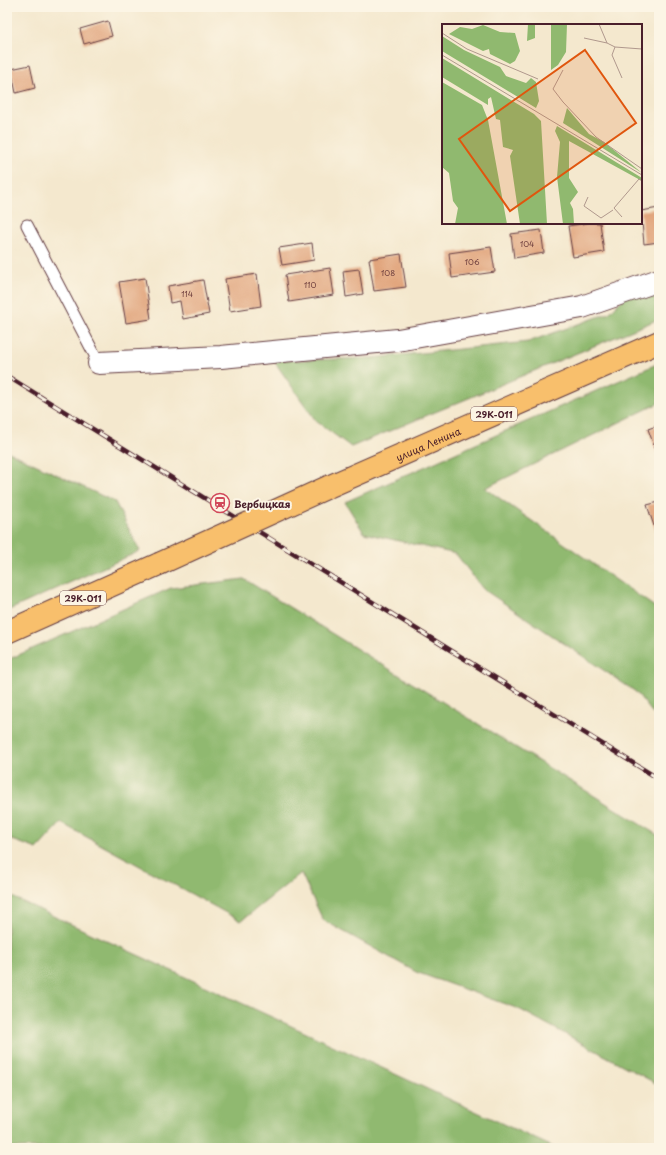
<svg xmlns="http://www.w3.org/2000/svg" width="666" height="1155" viewBox="0 0 666 1155" font-family="'Playpen Sans',sans-serif">
	<style>
		.forest { fill: #90b96f; stroke: #6d6c4d }
		.building { fill: #e1a47b }
		.lines { fill: none; stroke-linecap: round; stroke-linejoin: round }
		.service-casing { stroke: #643d43; stroke-width: 13 }
		.minor-casing { stroke: #643d43; stroke-width: 24 }
		.primary-casing { stroke: #643d43; stroke-width: 24 }
		.service { stroke: #fff; stroke-width: 11 }
		.minor { stroke: #fff; stroke-width: 22 }
		.primary { stroke: #f8bf6c; stroke-width: 22 }
		.rail-casing { stroke: #4a1f2b; stroke-width: 4.5 }
		.rail { stroke: #fcf5e5; stroke-width: 3; stroke-dasharray: 9; stroke-linecap: butt }
		.primary-bridge-casing { stroke: #643d43; stroke-width: 24; stroke-linecap: butt }
		.primary-bridge { stroke: #f8bf6c; stroke-width: 22 }
		.labels { text-anchor: middle; dominant-baseline: central; stroke-width: 4; stroke-linejoin: round; paint-order: stroke }
		.number-label { font-size: 8px; fill: #70403f }
		.shield { fill: #fcf5e5; stroke: #7f5f63; stroke-width: 1 }
		.shield-label { font-size: 9px; font-weight: bold; fill: #4a1f2b }
		.street-label { font-size: 10px; fill: #4a1f2b; stroke: #fcf5e5 }
		.poi-label { font-size: 10px; font-weight: bold; fill: #4a1f2b; stroke: #fcf5e5; text-anchor: start }
		.inset-road { fill: none; stroke: #b0988d; stroke-width: 1 }
		.view { fill: #e0560e; fill-opacity: 0.15; stroke: #e0560e; stroke-width: 2 }
		.inset-edge { fill: none; stroke: #4a1f2b; stroke-width: 2 }
	</style>
	<rect width="100%" height="100%" fill="#fcf5e5"/>
	<filter id="ink" filterUnits="userSpaceOnUse"><feTurbulence type="fractalNoise" baseFrequency=".025" numOctaves="2"/><feDisplacementMap in="SourceGraphic" scale="8" xChannelSelector="R" yChannelSelector="G"/><feConvolveMatrix kernelMatrix="1 2 1 2 8 2 1 2 1" color-interpolation-filters="sRGB"/></filter>
	<filter id="wash" filterUnits="userSpaceOnUse"><feTurbulence type="fractalNoise" baseFrequency=".012" numOctaves="4" result="noise"/><feDisplacementMap in="SourceGraphic" scale="16" xChannelSelector="R" yChannelSelector="G"/><feGaussianBlur stdDeviation="0.9" result="paint"/><feColorMatrix in="noise" values="0 0 0 0 0 0 0 0 0 0 0 0 0 0 0 0 0 1.4 0 .05"/><feComposite in="paint" operator="in"/></filter>
	<g filter="url(#wash)">
		<rect width="100%" height="100%" fill="#f4e8ce"/>
		<path class="forest" d="M659 275V319L351 447 316 421 274 361 373 358 528 342 609 313 642 280Z
			M659 363V403L485 488 659 610V721L636 692 483 589 456 554 364 533 345 502Z
			M7 451 115 502 140 551 7 611Z
			M244 579 659 836V1085L519 1009 416 972 323 920 301 873 241 921 61 823 37 849 7 838V660L171 588Z
			M7 895 10 896 555 1148H7Z"/>
		<g id="blocks">
			<path class="building" d="M108 21 112 36 84 44 80 29Z
				M30 65 35 88 16 93 11 69Z
				M659 208V242L644 244 641 211Z
				M589 223H600L604 252 573 257 568 226Z
				M541 230 544 253 514 258 511 234Z
				M312 243 314 260 282 265 279 248Z
				M491 247 495 272 452 278 449 253Z
				M401 254 406 287 374 291 369 259Z
				M330 268 334 295 289 302 285 275Z
				M359 269 363 294 346 297 343 271Z
				M257 274 261 306 230 311 225 279Z
				M145 278 151 319 126 323 119 282Z
				M203 280 209 314 183 319 180 301 170 303 168 286Z
				M659 425V460L648 429Z
				M659 502V541L647 505Z"/>
		</g>
	</g>
	<g filter="url(#ink)">
		<use href="#blocks" fill-opacity="0" stroke="#643d43" stroke-width="1"/>
		<g class="lines">
			<g class="service-casing">
				<path id="service" d="M27 225 99 363"/>
			</g>
			<g class="minor-casing">
				<path id="minor" d="M99 363 221 357 398 340 582 307 659 280"/>
			</g>
			<g class="primary-casing">
				<g id="primary">
					<path id="s1" d="M328 487 659 342"/>
					<path d="M7 632 159 564"/>
				</g>
			</g>
			<use href="#service" class="service"/>
			<use href="#minor" class="minor"/>
			<use href="#primary" class="primary"/>
			<g class="rail-casing">
				<path id="rail" d="M7 376 659 779"/>
			</g>
			<use href="#rail" class="rail"/>
			<g class="primary-bridge-casing">
				<path id="primary-bridge" d="M159 564 328 487"/>
			</g>
			<use href="#primary-bridge" class="primary-bridge"/>
		</g>
	</g>
	<defs>
		<g id="station-ring" transform="scale(1)"><circle r="9.5" fill="#fcf5e5" stroke="#d1495b" stroke-width="1.5"/><path d="M-3-6H3Q5-6 5-4V2Q5 4 3 4L4.5 6H3L1.5 4h-3L-3 6H-4.5L-3 4Q-5 4-5 2V-4Q-5-6-3-6ZM-3.5-4v3h7v-3ZM-3.5 1v1.5H-2V1ZM2 1v1.5H3.5V1Z" fill="#d1495b"/></g>
	</defs>
	<g fill-rule="evenodd">
		<use href="#station-ring" x="220" y="503"/>
	</g>
	<g class="labels">
		<g class="number-label">
			<text x="527" y="244">104</text>
			<text x="472" y="262">106</text>
			<text x="388" y="273">108</text>
			<text x="310" y="285">110</text>
			<text x="187" y="294">114</text>
		</g>
		<g class="shield">
			<rect x="471" y="407" width="46" height="14" rx="3"/>
			<rect x="60" y="591" width="46" height="14" rx="3"/>
		</g>
		<g class="shield-label">
			<text x="494" y="414">29К-011</text>
			<text x="83" y="598">29К-011</text>
		</g>
		<g class="street-label">
			<text stroke="none"><textPath href="#s1" startOffset="109">улица Ленина</textPath></text>
		</g>
		<g class="poi-label">
			<text x="234" y="503">Вербицкая</text>
		</g>
	</g>
	<g transform="translate(442 24)">
		<rect width="200" height="200" fill="#f4e8ce"/>
		<path d="M86 0H93V14L85 17ZM109 0H125L124 28 116 41 109 46ZM41 1 58 8 73 9 78 27 73 37 68 40 48 30 47 25 41 27 7 10 18 3 30 5ZM0 12 22 26 58 43 64 52 84 59 89 54 94 58 97 77 94 84 0 27ZM0 34 92 90 99 97 105 200H78L68 132 71 126 61 123 58 96 54 95 49 73 46 75V81L0 53ZM0 58 40 81 46 96 65 200H13L16 184 11 177 7 149 0 143ZM125 84 147 110 162 118 200 149 121 99ZM115 102 200 154V157L127 117V154L136 168 128 179 131 185 132 200H121L115 153 118 118 113 107Z" fill="#90b96f"/>
		<path class="inset-road" d="M157 0 165 19 173 23 170 31 180 54M0 9 25 25 96 55M142 14 165 19M173 23 200 25M0 31 200 151M121 46 111 65 121 78 154 113 200 145M146 173 142 182 159 194 171 186M180 193 172 184 197 155 200 157"/>
		<path class="view" d="M143 26 194 99 68 187 17 115Z"/>
		<rect width="200" height="200" class="inset-edge"/>
	</g>
	<rect width="666" height="1155" fill="none" stroke="#fcf5e5" stroke-width="24"/>
</svg>
